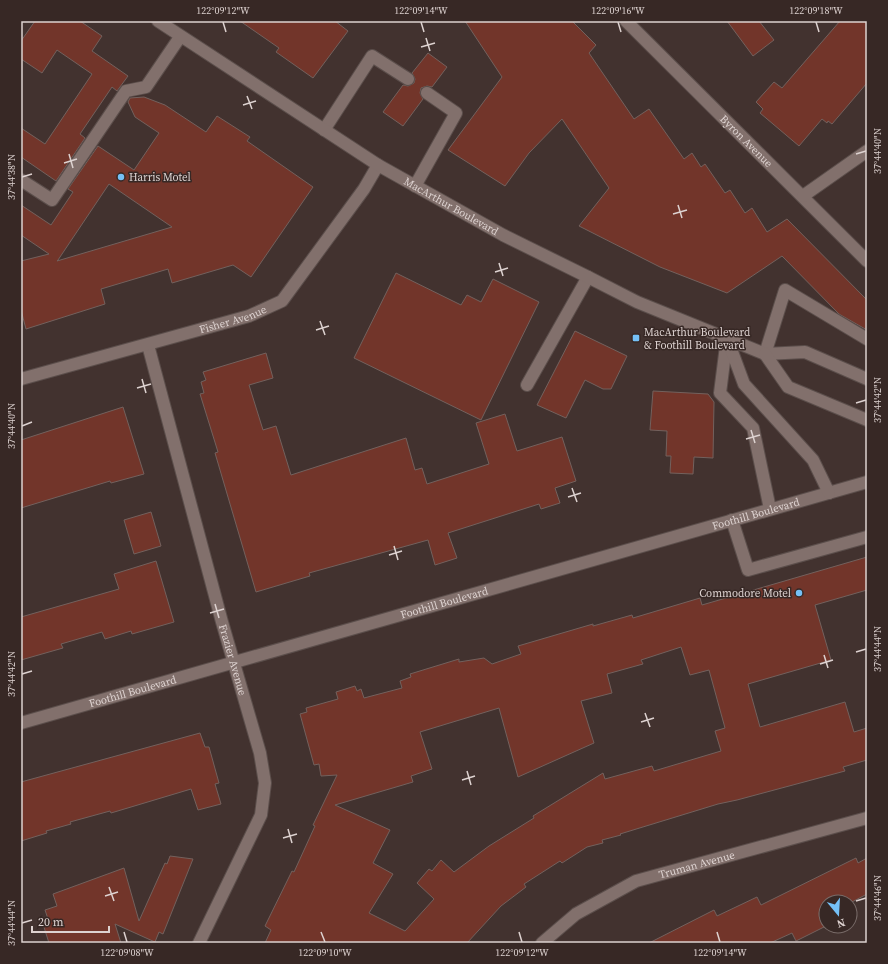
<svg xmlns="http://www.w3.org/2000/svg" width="888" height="964" viewBox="0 0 888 964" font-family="'Source Serif 4',serif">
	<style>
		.building { fill: #72352a; stroke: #73615d; fill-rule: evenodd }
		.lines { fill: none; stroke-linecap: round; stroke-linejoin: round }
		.service-casing { stroke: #5b4e4b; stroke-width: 14 }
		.minor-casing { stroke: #5b4e4b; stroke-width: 14 }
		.tertiary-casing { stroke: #5b4e4b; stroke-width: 14 }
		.secondary-casing { stroke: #5b4e4b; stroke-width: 14 }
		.service { stroke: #82706c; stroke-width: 12 }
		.minor { stroke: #82706c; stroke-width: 12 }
		.tertiary { stroke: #82706c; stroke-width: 12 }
		.secondary { stroke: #82706c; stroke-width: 12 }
		.ticks { fill: none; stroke: #ddd2d0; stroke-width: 1.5 }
		.poi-dot { fill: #75c0f6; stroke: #372825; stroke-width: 1.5 }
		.labels { text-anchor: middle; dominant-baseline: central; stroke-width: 3; stroke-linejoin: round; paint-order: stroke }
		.street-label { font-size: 11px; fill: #ddd2d0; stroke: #372825 }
		.poi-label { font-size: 11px; fill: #ddd2d0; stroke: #372825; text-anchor: start }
		.neatline { fill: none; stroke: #ddd2d0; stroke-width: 1.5 }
		.ticks-label { font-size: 10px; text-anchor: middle; fill: #ddd2d0 }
	</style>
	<rect width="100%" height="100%" fill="#42322f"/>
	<path class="building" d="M35 21H80L102 36 92 51 128 76 117 91 112 87 80 134 85 138 56 181 21 157V128L45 144 92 74 57 50 42 73 21 59V41Z
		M240 21H335L348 31 313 78 276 52 279 48Z
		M465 21H572L596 45 589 53 634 119 649 109 684 159 692 153 701 167 705 164 725 193 730 190 745 213 752 208 767 232 787 219 867 300V330L839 314 782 256 727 293 660 267 579 226 609 188 562 119 529 153 505 186 448 150 502 77Z
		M727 21H759L774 40 753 56Z
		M840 21H867V83L832 124 828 121 827 123 822 119 799 146 760 113 763 109 756 102 774 82 782 88Z
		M428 53 447 67 432 87 427 86 421 88 420 93 423 99 403 126 383 112 403 85 408 86 414 83 415 79 412 73Z
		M144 97 165 105 206 132 217 116 250 137 247 141 313 187 251 277 233 265 172 283 168 269 101 289 105 304 26 329 21 310V261L49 254 21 235V205L51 225 73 192 68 189 98 146 134 170 159 133 135 117 128 102 130 98ZM109 184 172 227 57 261 58 260Z
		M396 273 461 305 467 295 481 302 493 279 539 302 481 420 354 358Z
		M575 331 627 356 611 389H603L585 380 566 418 537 405Z
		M266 353 273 378 249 385 263 430 276 426 291 475 406 438 415 470 422 468 427 484 489 464 476 423 505 414 517 451 562 437 576 481 555 488 560 503 541 509 539 504 448 533 457 558 435 565 428 540 309 573 310 576 256 592 215 453 218 452 200 394 204 393 201 382 206 380 203 372Z
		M653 391 708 394 714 402 713 458 694 457 693 474 670 473 671 456H666L667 431 650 430Z
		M123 407 144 474 111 483 110 481 21 508V440Z
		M151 512 161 546 134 554 124 520Z
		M867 557V590L815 605 831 660 748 684 760 727 845 702 854 732 867 728V760L843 767 845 771 737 800 718 804 620 834 621 835 602 840 603 843 587 847 562 863 560 861 524 884 526 887 501 906 467 943H265L271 930 265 926 292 871 294 872 315 826 313 825 337 775 321 776 319 764 314 765 300 714 307 712 306 708 338 699 336 692 355 686 357 691 361 689 364 698 402 688 400 681 411 677 410 674 459 659V662L484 658 492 664 521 654 518 646 593 624V626L632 615 633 618 700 598 702 605ZM681 647 690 675 709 670 725 728 715 731 721 751 654 771 652 766 605 779 603 773 533 816 534 818 489 846 454 872 441 860 432 871 429 869 417 883 434 899 405 931 369 913 393 874 373 863 390 830 335 805 413 782 411 776 432 769 420 732 499 708 518 777 594 743 581 701 612 693 607 674 643 664 641 660Z
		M156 561 174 622 132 634 131 631 105 639 102 632 61 644 63 648 21 660V617L119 589 114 574Z
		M200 733 205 747H209L219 783 215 784 221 804 198 810 191 789 111 813 110 811 70 822 71 824 46 831 47 833 21 841V782Z
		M170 856 193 859 163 934 159 932 155 942 115 924 121 943H49L43 924 49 922 45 910 57 906 53 894 124 868 139 921 165 863 167 864Z
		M856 858 858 863 867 858V894L850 903 826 902V926L796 941 792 933 770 943H649L714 910 717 916 757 897 761 905Z"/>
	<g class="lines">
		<g class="service-casing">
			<path id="service" d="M324 130 372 56 408 79
				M21 180 52 200 126 91 146 87 180 37
				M415 186 456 113 427 93
				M727 338 720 393 753 428 770 509
				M765 354 785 290 867 339
				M527 385 588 277
				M732 520 748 570 867 537"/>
		</g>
		<g class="minor-casing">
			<g id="minor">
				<path id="s1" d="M626 21 867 261"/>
				<path d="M803 196 867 151"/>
				<path id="s2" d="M148 345 222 622 260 753 265 783 261 815 199 943"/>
				<path id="s3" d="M21 379 249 316 282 301 364 189 378 165"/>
				<path id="s4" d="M542 943 576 914 636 881 867 818"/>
			</g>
		</g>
		<g class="tertiary-casing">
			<g id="tertiary">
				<path id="s5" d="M21 723 867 482"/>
			</g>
		</g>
		<g class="secondary-casing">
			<g id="secondary">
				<path id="s6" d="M158 21 378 165 503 235 588 277 637 302 765 354 805 352 867 379"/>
				<path d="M727 338 744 384 813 460 829 493"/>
				<path d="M765 354 788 387 867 420"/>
			</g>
		</g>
		<use href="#service" class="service"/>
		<use href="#minor" class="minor"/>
		<use href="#tertiary" class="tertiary"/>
		<use href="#secondary" class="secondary"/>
	</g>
	<path class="ticks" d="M223 22 226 32M421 22 424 32M618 22 621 32M816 22 819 32M426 38 430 51M421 47 435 43M247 96 252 109M243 105 256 101M69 154 73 168M856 154 866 151M64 163 77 159M22 177 32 174M678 205 682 218M673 214 687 210M499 263 503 276M495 272 508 268M320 321 325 335M316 330 329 326M142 379 146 393M137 388 151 384M856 403 866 400M22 426 32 422M751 430 755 443M746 439 760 435M572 488 577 502M568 497 581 493M394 546 398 560M389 555 402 551M215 604 219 618M210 613 224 609M856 652 866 649M824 655 828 668M820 664 833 660M22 674 32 671M645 713 650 727M641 722 654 718M467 771 471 785M462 780 475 776M288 829 292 843M283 838 297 834M109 887 114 901M105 896 118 892M856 901 866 898M22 923 32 920M124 932 127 942M321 932 325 942M519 932 522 942M717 932 720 942"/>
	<g class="poi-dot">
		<circle cx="121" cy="177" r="4"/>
		<rect x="632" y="334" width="8" height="8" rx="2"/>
		<circle cx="799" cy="593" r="4"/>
	</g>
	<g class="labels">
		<g class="street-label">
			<text stroke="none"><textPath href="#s1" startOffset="170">Byron Avenue</textPath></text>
			<text stroke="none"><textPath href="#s6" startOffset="347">MacArthur Boulevard</textPath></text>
			<text stroke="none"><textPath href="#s3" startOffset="220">Fisher Avenue</textPath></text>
			<text stroke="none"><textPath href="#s5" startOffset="764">Foothill Boulevard</textPath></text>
			<text stroke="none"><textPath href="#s5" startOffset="440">Foothill Boulevard</textPath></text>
			<text stroke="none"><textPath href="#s2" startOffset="326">Frazier Avenue</textPath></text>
			<text stroke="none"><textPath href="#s5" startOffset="116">Foothill Boulevard</textPath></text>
			<text stroke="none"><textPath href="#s4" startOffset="176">Truman Avenue</textPath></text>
		</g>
		<g class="poi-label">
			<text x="129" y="177">Harris Motel</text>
			<text x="644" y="332">MacArthur Boulevard<tspan x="644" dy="13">&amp; Foothill Boulevard</tspan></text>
			<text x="791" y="593" text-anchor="end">Commodore Motel</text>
		</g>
	</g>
	<rect width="888" height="964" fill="none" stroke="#372825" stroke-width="44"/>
	<g transform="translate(838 914) rotate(162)"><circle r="19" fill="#372825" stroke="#796c69"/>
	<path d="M0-3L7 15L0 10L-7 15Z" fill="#75c0f6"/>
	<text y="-6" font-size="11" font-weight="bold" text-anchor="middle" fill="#ddd2d0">N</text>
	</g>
	<path d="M32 926v6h77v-6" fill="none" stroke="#ddd2d0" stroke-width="2"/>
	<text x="38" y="926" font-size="12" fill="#ddd2d0" stroke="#372825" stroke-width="3" paint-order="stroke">20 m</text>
	<rect x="22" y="22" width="844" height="920" class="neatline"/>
	<g class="ticks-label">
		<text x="223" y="14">122°09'12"W</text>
		<text x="421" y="14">122°09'14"W</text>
		<text x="618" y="14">122°09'16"W</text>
		<text x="816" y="14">122°09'18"W</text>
		<text transform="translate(877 151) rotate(-90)" y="4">37°44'40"N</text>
		<text transform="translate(11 177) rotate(-90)" y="4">37°44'38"N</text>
		<text transform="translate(877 400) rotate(-90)" y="4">37°44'42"N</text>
		<text transform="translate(11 426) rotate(-90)" y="4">37°44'40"N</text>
		<text transform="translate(877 649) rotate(-90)" y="4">37°44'44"N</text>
		<text transform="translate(11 674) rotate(-90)" y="4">37°44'42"N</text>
		<text transform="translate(877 898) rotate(-90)" y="4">37°44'46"N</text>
		<text transform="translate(11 923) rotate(-90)" y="4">37°44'44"N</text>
		<text x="127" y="956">122°09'08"W</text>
		<text x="325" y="956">122°09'10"W</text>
		<text x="522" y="956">122°09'12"W</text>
		<text x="720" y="956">122°09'14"W</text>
	</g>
</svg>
